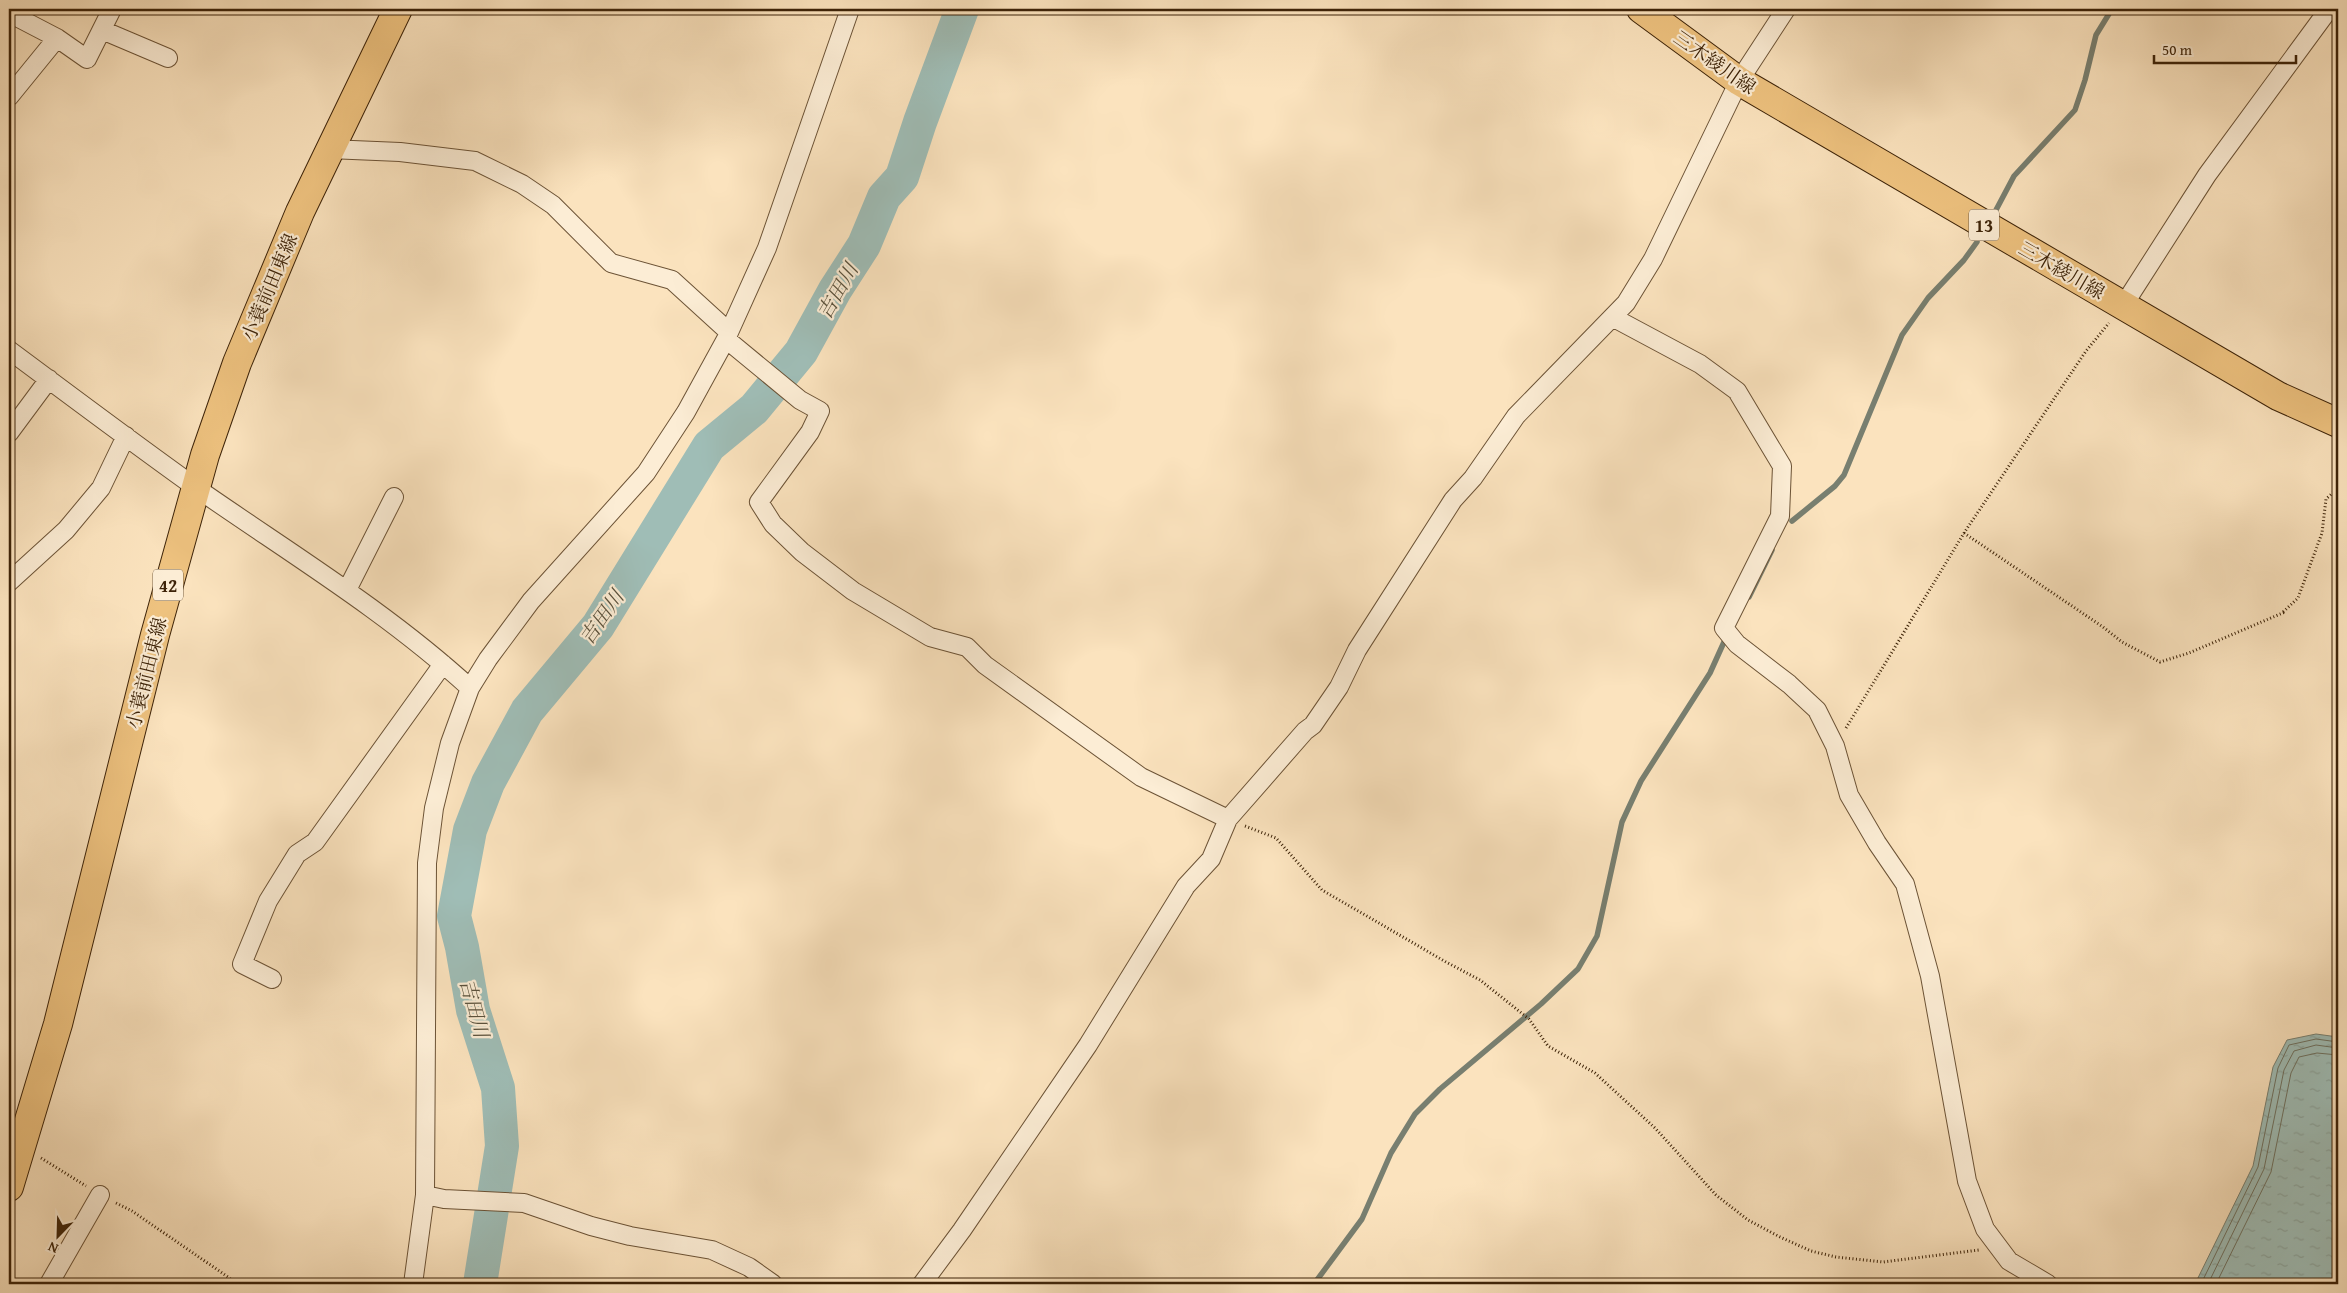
<svg xmlns="http://www.w3.org/2000/svg" width="2347" height="1293" viewBox="0 0 2347 1293" font-family="'Gentium Book Plus','Noto Serif JP',serif">
	<style>
		.water { fill: url(#water-ripples); stroke: #787f70 }
		.lines { fill: none; stroke-linecap: round; stroke-linejoin: round }
		.shore { stroke: #6e705f; stroke-width: 1 }
		.stream { stroke: #787f70; stroke-width: 5.5 }
		.river { stroke: #9fbdb6; stroke-width: 34 }
		.minor-casing { stroke: #6c5336; stroke-width: 20 }
		.primary-casing { stroke: #3d2308; stroke-width: 30 }
		.path { stroke: #3d2308; stroke-width: 3; stroke-dasharray: 1 2.5; stroke-linecap: butt }
		.minor { stroke: #fcedd5; stroke-width: 18 }
		.primary { stroke: #eec27f; stroke-width: 28 }
		.labels { text-anchor: middle; dominant-baseline: central; stroke-width: 4.5; stroke-linejoin: round; paint-order: stroke }
		.shield { fill: #fcedd5; stroke: #766046; stroke-width: 1 }
		.shield-label { font-size: 18px; font-weight: bold; fill: #3d2308 }
		.street-label { font-size: 19px; fill: #3d2308; stroke: #fcedd5 }
		.water-label { font-size: 20px; font-style: italic; fill: #5a513c; stroke: #fcedd5 }
	</style>
	<defs>
		<pattern id="water-ripples" width="26" height="14" patternUnits="userSpaceOnUse" patternTransform="scale(1.25)"><rect width="26" height="14" fill="#9fbdb6"/><path d="M2 4q2-2 4 0t4 0M15 11q2-2 4 0t4 0" fill="none" stroke="#8aa29b"/></pattern>
	</defs>
	<rect width="100%" height="100%" fill="#fbe3be"/>
	<filter id="stains"><feTurbulence type="fractalNoise" baseFrequency=".004" numOctaves="4"/><feColorMatrix values="0 0 0 0 .2 0 0 0 0 .09 0 0 0 0 .02 0 0 0 .5 -.17"/></filter>
	<radialGradient id="worn" r=".72"><stop offset=".6" stop-color="#630" stop-opacity="0"/><stop offset="1" stop-color="#630" stop-opacity=".3"/></radialGradient>
	<path class="water" d="M2316 1034 2338 1037V1284H2195L2253 1166 2273 1067 2287 1040Z"/>
	<g class="lines">
		<path class="shore" d="M2201 1284 2258 1167 2278 1068 2289 1045 2316 1039 2338 1042
			M2208 1284 2264 1169 2284 1070 2294 1051 2316 1045 2338 1048
			M2216 1284 2271 1172 2291 1073 2299 1057 2317 1053 2338 1055"/>
		<path class="stream" d="M1996 210 2014 176 2075 110 2085 80 2096 35 2112 9
			M1792 521 1835 486 1844 475 1902 335 1928 298 1964 260 1977 242
			M1749 597 1772 550
			M1314 1284 1362 1219 1391 1153 1415 1114 1440 1089 1541 1004 1578 969 1597 936 1622 822 1641 781 1710 673 1724 642"/>
		<path class="river" d="M480 1284 502 1146 498 1088 473 1010 462 947 454 916 470 830 488 783 527 711 598 626 709 446 754 409 801 352 835 290 864 245 884 197 902 177 920 122 962 9"/>
		<g class="minor-casing">
			<path id="minor" d="M9 13 57 38 87 59 112 9
				M102 30 168 58
				M9 97 57 38
				M329 149 400 152 475 161 522 184 553 205 611 263 672 280 729 332
				M2123 306 2207 175 2329 9
				M1614 318 1700 364 1737 391 1782 466 1780 516 1724 628 1737 644 1789 684 1817 710 1835 746 1849 795 1877 843 1905 884 1930 976 1967 1181 1985 1229 2009 1261 2048 1284
				M726 339 800 400 820 411 810 432 759 502 773 524 802 552 853 591 930 637 967 647 985 665 1141 777 1228 819
				M9 350C71 396 132 442 195 487 288 552 386 611 470 688
				M9 433 49 379
				M9 582 66 530 101 488 126 436
				M347 590 394 497
				M272 979 242 964 268 901 297 854 315 842 443 664
				M425 1195 444 1199 524 1203 591 1226 630 1236 712 1250 749 1267 773 1284
				M49 1284 100 1195
				M413 1284 425 1195 427 863 434 808 450 743 470 688 488 659 531 601 646 473 686 412 726 339 767 248 850 9
				M922 1284 962 1230 1088 1045 1186 886 1211 859 1228 819 1305 731 1313 725 1339 687 1357 650 1453 500 1473 478 1516 416 1626 303 1653 259 1739 81 1786 9"/>
		</g>
		<g class="primary-casing">
			<path id="primary" d="M1641 9 1739 81 2278 396 2338 423
				M9 1187 58 1024 155 635 205 455 237 363 300 212 398 9"/>
		</g>
		<path class="path" d="M1964 533 2103 627 2122 642 2160 662 2189 653 2285 612 2282 613 2298 598 2322 533 2326 499 2338 488
			M1846 728 1964 533 2086 351 2109 323
			M1245 826 1276 838 1322 890 1446 962 1480 980 1529 1019 1548 1046 1595 1073 1655 1128 1716 1195 1748 1220 1780 1237 1811 1251 1836 1257 1883 1262 1979 1250
			M41 1158 86 1186
			M116 1203 132 1211 228 1277 236 1284"/>
		<use href="#minor" class="minor"/>
		<use href="#primary" class="primary"/>
	</g>
	<g class="labels">
		<g class="shield">
			<rect x="1969" y="209.5" width="30" height="31" rx="4"/>
			<rect x="153" y="569.5" width="30" height="31" rx="4"/>
		</g>
		<g class="shield-label">
			<text x="1984" y="225">13</text>
			<text x="168" y="585">42</text>
		</g>
		<g class="street-label">
			<text transform="translate(1715 62) rotate(35)">三木綾川線</text>
			<text transform="translate(2062 270) rotate(30)">三木綾川線</text>
			<text transform="translate(269 287) rotate(-67)">小蓑前田東線</text>
			<text transform="translate(146 673) rotate(-76)">小蓑前田東線</text>
		</g>
		<g class="water-label">
			<text transform="translate(837 291) rotate(-60)">吉田川</text>
			<text transform="translate(601 617) rotate(-55)">吉田川</text>
			<text transform="translate(475 1008) rotate(75)">吉田川</text>
		</g>
	</g>
	<rect width="2347" height="1293" fill="none" stroke="#fbe3be" stroke-width="30"/>
	<rect x="10" y="10" width="2327" height="1273" fill="none" stroke="#3d2308" stroke-width="2.5"/>
	<rect x="15" y="15" width="2317" height="1263" fill="none" stroke="#3d2308"/>
	<g transform="translate(58 1236) rotate(203)" stroke="#fcedd5" stroke-width="4" paint-order="stroke">
	<path d="M0-4L9 19L0 12L-9 19Z" fill="#3d2308"/>
	<text y="-8" font-size="14" font-weight="bold" text-anchor="middle" fill="#3d2308">N</text>
	</g>
	<path d="M2154 55v8h142v-8" fill="none" stroke="#3d2308" stroke-width="2.5"/>
	<text x="2162" y="55" font-size="15" fill="#3d2308" stroke="#fcedd5" stroke-width="4" paint-order="stroke">50 m</text>
	<rect width="100%" height="100%" filter="url(#stains)"/>
	<rect width="100%" height="100%" fill="url(#worn)"/>
</svg>
